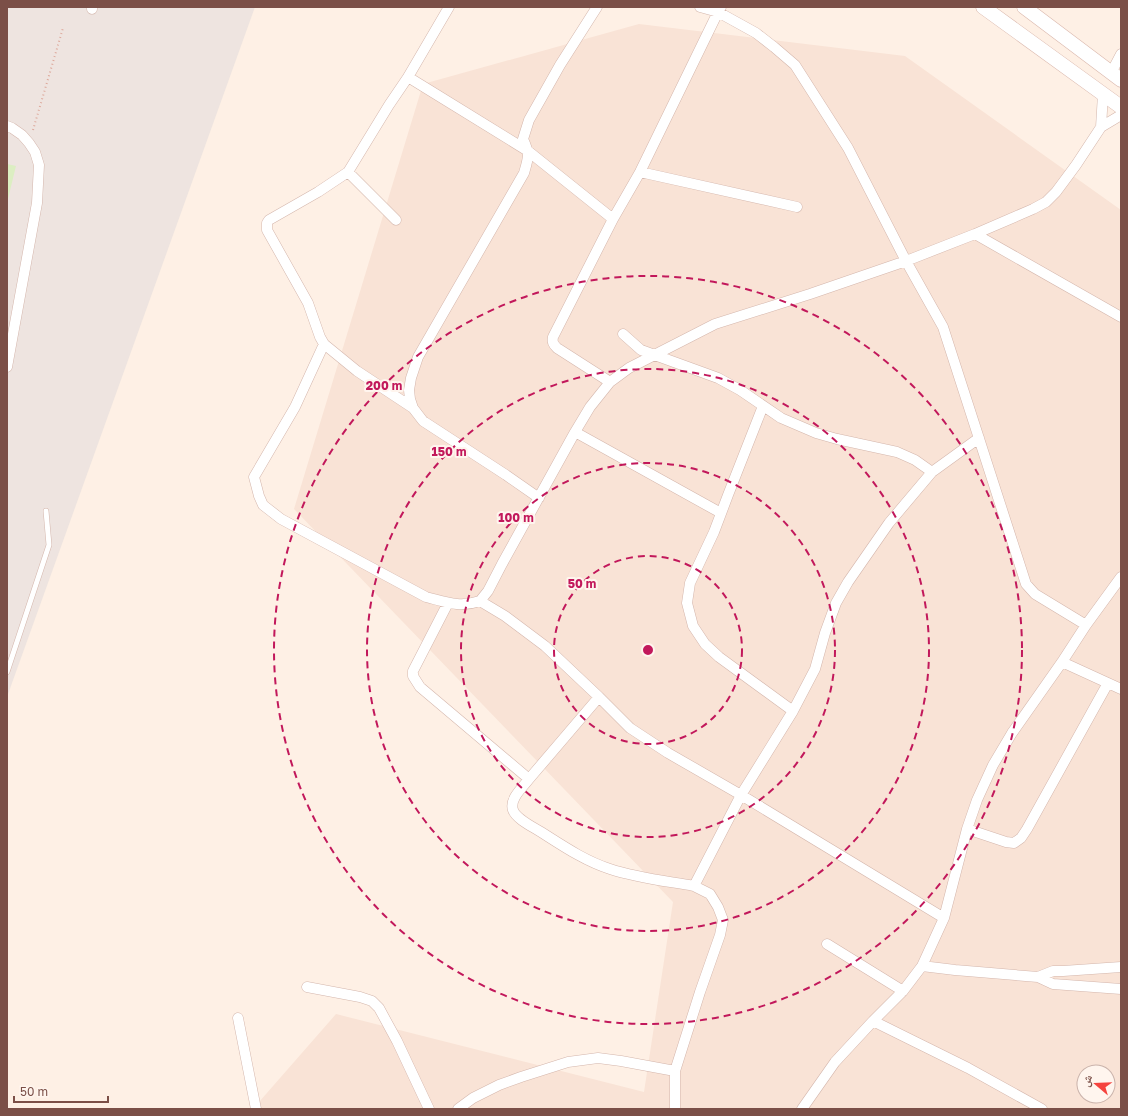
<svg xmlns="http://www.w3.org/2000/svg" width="1128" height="1116" viewBox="0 0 1128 1116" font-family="'Golos Text','Noto Naskh Arabic',sans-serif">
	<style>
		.residential { fill: #f9e3d6; fill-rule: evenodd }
		.industrial { fill: #eee4e0 }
		.green { fill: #dceec2 }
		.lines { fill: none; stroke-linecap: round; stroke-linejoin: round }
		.lane-casing { stroke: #d4b6ac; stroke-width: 6 }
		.street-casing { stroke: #d4b6ac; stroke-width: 11 }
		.secondary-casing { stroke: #dab7ac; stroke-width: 15 }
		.path { stroke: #dda99c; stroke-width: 2; stroke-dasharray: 1 3; stroke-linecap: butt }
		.lane { stroke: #fff; stroke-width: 5 }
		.street { stroke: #fff; stroke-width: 10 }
		.secondary { stroke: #fff; stroke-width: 14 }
		.ring { fill: none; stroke: #c2185b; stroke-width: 2; stroke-dasharray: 7 5 }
		.centre { fill: #c2185b; stroke: #fff5ee; stroke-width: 2 }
		.ring-label { font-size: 12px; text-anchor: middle; font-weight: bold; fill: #c2185b; stroke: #fff5ee; stroke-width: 4; stroke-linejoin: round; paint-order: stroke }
	</style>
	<rect width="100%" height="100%" fill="#fef0e5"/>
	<path class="residential" d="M639 24 905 56 1121 210V1109H253L336 1014 644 1092 673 902 294 509 423 84ZM1084 1072H1108V1096H1084Z"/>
	<path class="industrial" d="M7 7H255L7 697Z"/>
	<path class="green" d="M7 164 16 166 7 203Z"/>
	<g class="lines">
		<g class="lane-casing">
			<path id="lane" d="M7 672 49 545 46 511"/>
		</g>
		<g class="street-casing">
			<path id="street" d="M700 7 718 12 756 33 774 47 795 65 848 148 906 261 943 327 1026 584 1035 594 1086 625
				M92 9V7
				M1111 73 1121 54
				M408 77 449 7
				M7 126 12 128 22 135 29 143 35 152 39 165 37 203 7 367
				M1101 127 1103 94
				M348 172 396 220
				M640 172 797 207
				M975 234 1121 317
				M623 334 641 350 718 378 740 390 781 418 816 433 837 439 897 452 915 460 932 472 889 523 848 582 836 603 825 633 815 669 793 711 741 795 694 886 710 894 718 907 723 920 720 935 700 992 675 1071V1109
				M324 344 295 407 254 477 259 496 263 505 281 519 426 597C446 602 460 608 480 601
				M610 382 557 348C553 344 552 342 553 337L613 219 640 172 718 12 721 7
				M763 406 728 495 714 532 690 583 687 603 693 626 705 644 719 657 793 711
				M413 408 357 371 324 344 320 337 308 303 267 230V223L269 220 318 192 348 172 389 105 408 77 528 151 613 219
				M575 432 721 513
				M932 472 979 438
				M539 498 506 475 423 421 413 408 410 399 409 390 411 378 418 357 524 173C529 156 530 154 523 139L529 120 560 65 597 7
				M448 603 413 671V676L420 687 529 779 599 697
				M1062 662 1121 689
				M529 779C523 787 509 799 513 810 516 819 533 827 541 832 563 846 585 861 610 869 637 878 666 881 694 886
				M967 829 1006 842 1014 843 1021 838 1027 829 1108 683
				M944 918 741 795 668 753 630 728 599 697 545 646 505 616 480 601 488 591 502 564 575 432 590 407 610 382 629 368 715 324 810 294 906 261 975 234 1033 209 1046 202 1056 192 1076 165 1101 127 1121 115
				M827 944 903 991
				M922 966 955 970 1038 977 1053 984 1121 989
				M1038 977 1053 971H1063L1121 967
				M307 987 360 997 372 1001 379 1008 397 1041 429 1109
				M238 1018 256 1109
				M873 1021 968 1068 1042 1109
				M458 1109 473 1098 499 1085 521 1077 568 1062 598 1058 621 1061 675 1071
				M802 1109 835 1062 873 1021 903 991 922 966 944 918 967 829 977 800 993 765 1012 733 1062 662 1086 625 1121 577"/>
		</g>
		<g class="secondary-casing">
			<path id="secondary" d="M983 7 1121 107
				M1024 7 1121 80"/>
		</g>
		<path class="path" d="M33 130 63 28"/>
		<use href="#lane" class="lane"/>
		<use href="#street" class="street"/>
		<use href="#secondary" class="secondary"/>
	</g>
	<g class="ring">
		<circle cx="648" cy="650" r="94"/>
		<circle cx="648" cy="650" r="187"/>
		<circle cx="648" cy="650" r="281"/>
		<circle cx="648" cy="650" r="374"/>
	</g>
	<circle cx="648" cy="650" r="6" class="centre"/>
	<g class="ring-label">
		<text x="384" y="390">200 m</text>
		<text x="449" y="456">150 m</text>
		<text x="516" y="522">100 m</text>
		<text x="582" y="588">50 m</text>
	</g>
	<rect width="1128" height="1116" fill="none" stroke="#7b4f47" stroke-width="16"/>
	<g transform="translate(1096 1084) rotate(289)"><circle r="19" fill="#fff5ee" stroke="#cab3ab"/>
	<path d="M0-3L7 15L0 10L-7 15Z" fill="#f5433e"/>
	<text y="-6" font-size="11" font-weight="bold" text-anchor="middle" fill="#7b4f47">ش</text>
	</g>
	<path d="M14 1096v6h94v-6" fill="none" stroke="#7b4f47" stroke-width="2"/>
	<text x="20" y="1096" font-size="12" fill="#7b4f47" stroke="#fff5ee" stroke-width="3" paint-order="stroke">50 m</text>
</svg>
